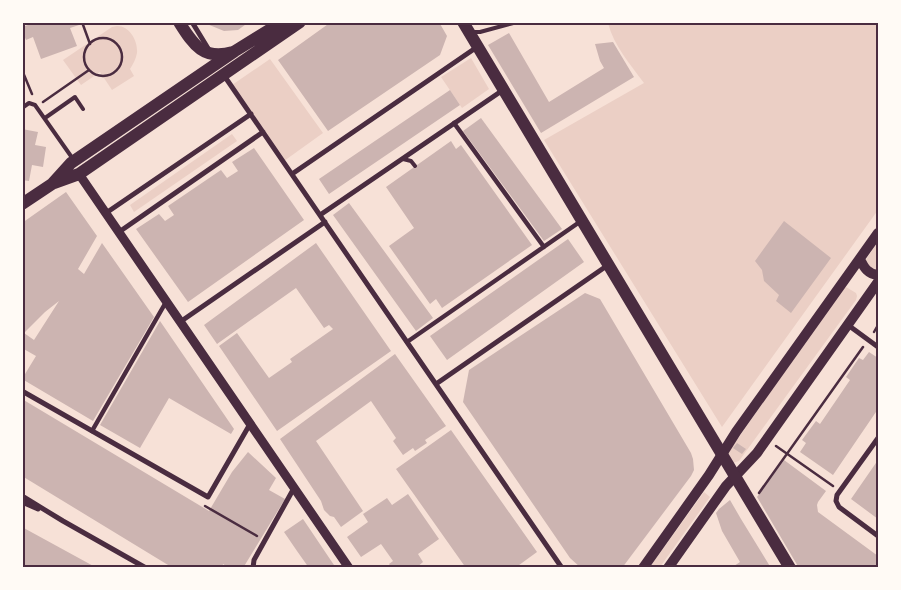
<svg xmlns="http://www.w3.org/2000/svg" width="901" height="590" viewBox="0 0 901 590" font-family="Signika,sans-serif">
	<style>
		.green { fill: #ebcfc5 }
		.building { fill: #ccb4b1; fill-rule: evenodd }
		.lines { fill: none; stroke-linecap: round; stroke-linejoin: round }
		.path { stroke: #4a2c40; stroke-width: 2.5 }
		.service { stroke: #4a2c40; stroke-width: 4 }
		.pedestrian { stroke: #4a2c40; stroke-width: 4.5 }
		.minor { stroke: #4a2c40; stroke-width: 5 }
		.tertiary { stroke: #4a2c40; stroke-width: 9 }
		.secondary { stroke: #4a2c40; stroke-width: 10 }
		.primary { stroke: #4a2c40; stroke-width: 12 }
		.neatline { fill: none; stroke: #4a2c40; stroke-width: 2 }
	</style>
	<rect width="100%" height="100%" fill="#f7e1d7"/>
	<path class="green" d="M608 23H878V210L722 427 544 140 644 83C630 64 614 46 608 23Z
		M117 26C130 26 138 41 137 53 136 59 133 64 130 69L134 76 112 90 100 72 81 85 63 60 112 27Z
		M471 58 489 89 462 108 441 77Z
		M270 59 323 133 284 161 232 85Z
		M232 134 237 141 134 212 130 205Z
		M878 242V269L873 270 865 261Z
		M846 287 856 293 857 296 856 300 739 461 733 463 728 453 842 289Z
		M704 492 710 497 660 567H650Z"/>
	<path class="building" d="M27 22H78L79 25 70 28 77 46 41 59 33 37 26 40 22 31V27L28 25Z
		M205 22H249L238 30 224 31 207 24Z
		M331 22H439L447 36 440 55 328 131 278 60Z
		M509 33 549 102 604 68 600 61 595 44 613 42 634 77 541 133 488 45Z
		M450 90 460 105 329 194 319 179Z
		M481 118 562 229 544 241 463 131Z
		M22 129 38 132 35 145 46 147 43 167 32 165 29 181 22 180Z
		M451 141 456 149 461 145 532 245 442 308 436 299 430 304 389 246 414 228 386 187Z
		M254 148 304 220 188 302 136 229 159 214 165 221 174 215 168 206 221 170 227 178 238 171 232 162Z
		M66 192 97 236 78 269 84 274 102 243 154 317 93 421 22 379 36 356 22 348V223ZM59 301 34 340 24 333 45 312Z
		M349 203 433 318 416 331 333 215Z
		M784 221 831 258 791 313 776 301 779 295 764 281 762 270 755 261Z
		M568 239 584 262 447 360 430 336Z
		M316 243 391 351 277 431 219 346 237 333 269 378 292 362 290 359 333 329 329 325 324 328 296 288 217 344 204 325Z
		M585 293 600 299 691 453 693 459 694 470 691 476 622 568H581L570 558 463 402 469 370Z
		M160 321 234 429 231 434 169 398 140 448 100 425Z
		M869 352 878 358V409L833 475 800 452 806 443 802 440 816 421 820 424 850 380 846 377 859 358 863 360Z
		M395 354 446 426 425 440 427 443 415 451 413 448 403 455 393 441 396 438 371 401 316 441 363 511 341 527 334 517 330 516 324 510 321 501 280 439Z
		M22 399 209 511 232 472 248 452 276 478 269 490 285 499 243 568H229L223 564 222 568H173L22 476Z
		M451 430 537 552 515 568H466L396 469Z
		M737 443 746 449 742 454 733 448Z
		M784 460 826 491 818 502 817 505 818 512 878 556V568H799L757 497Z
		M878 460V519L851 499Z
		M408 494 439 539 418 554 423 562 416 568H392L389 564 393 561 381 544 361 557 347 537 368 522 363 514 387 498 392 505Z
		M730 500 741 519 771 568H731L740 562 722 531 716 513 719 509Z
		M303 519 336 568H309L297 551 284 532Z
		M22 527 97 568H22Z"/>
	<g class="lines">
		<path class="path" d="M82 22 90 44
			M84 57a19 19 0 1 1 38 0a19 19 0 1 1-38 0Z
			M22 70 32 94
			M43 102 89 70
			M874 332 878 325
			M776 446 833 486
			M759 493 863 347
			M205 506 257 536"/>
		<path class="service" d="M473 32H480L517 22
			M22 108 29 103 35 105 73 159
			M45 118 75 97 83 109
			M403 159 411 161 415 166"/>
		<path class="pedestrian" d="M454 123 544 247
			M407 342 581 221
			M92 431 166 302"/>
		<path class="minor" d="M192 22 209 50
			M223 74 562 568
			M292 174 477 47
			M106 213 251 114
			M320 215 503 90
			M119 232 263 132
			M180 322 325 222
			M848 325 878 347
			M436 384 608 265
			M22 391 208 497 250 424
			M878 438 837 495 836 501 839 507 878 536
			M22 496 63 521 146 568
			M22 502 38 509
			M253 568 254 560 294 488"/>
		<path class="tertiary" d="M79 174 349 568"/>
		<path class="secondary" d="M860 259C864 268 868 274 878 275
			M643 568 709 475 736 432 878 233
			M668 568 726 486 757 453 878 282"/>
		<path class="primary" d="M179 22C193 44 203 61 233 52
			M463 22 790 568
			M54 183 79 174 300 22
			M22 204 52 184 71 163 235 51 282 22"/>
	</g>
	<rect width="901" height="590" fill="none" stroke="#fffaf5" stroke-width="48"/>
	<rect x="24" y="24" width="853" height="542" class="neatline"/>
</svg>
